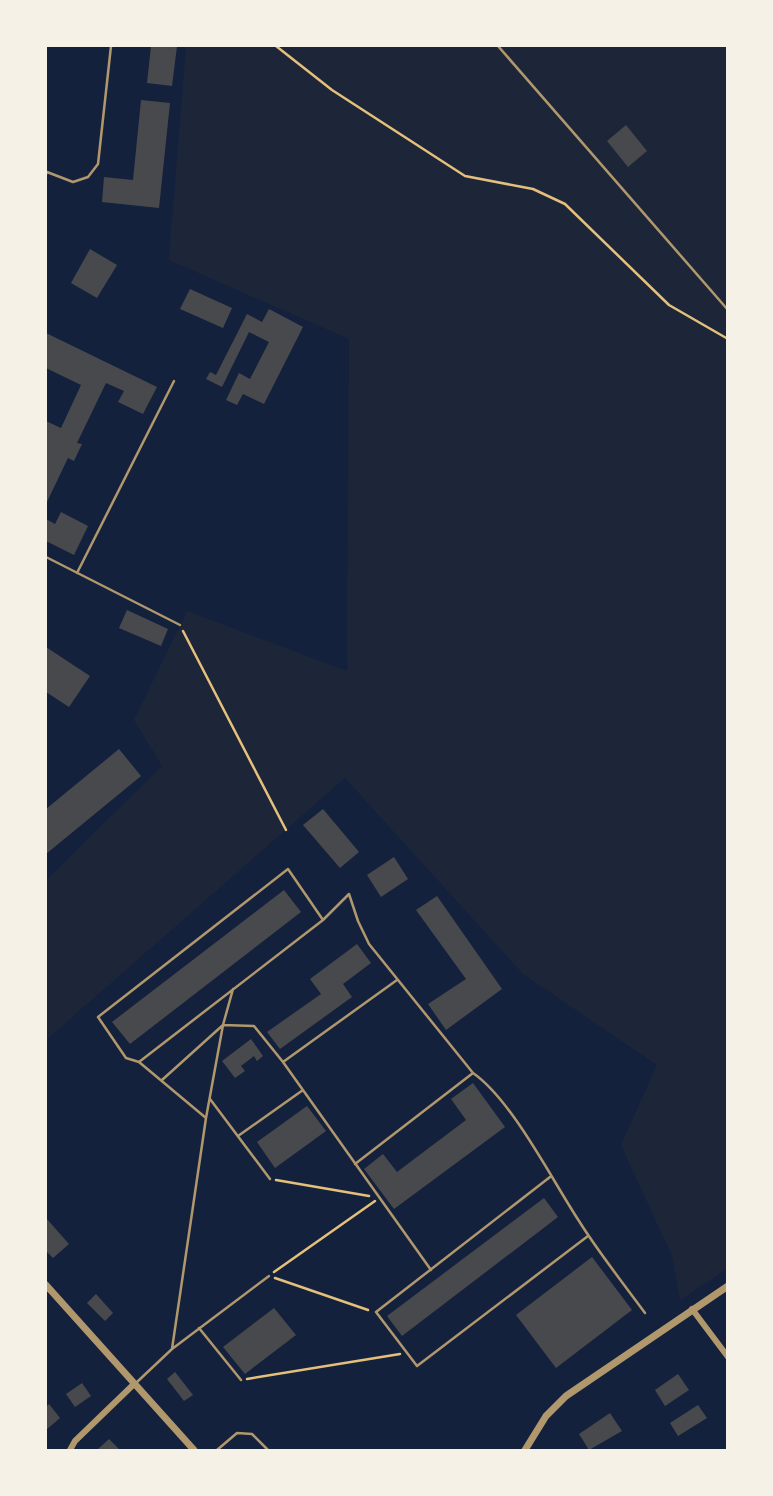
<svg xmlns="http://www.w3.org/2000/svg" width="773" height="1496" viewBox="0 0 773 1496" font-family="'Exo 2',sans-serif">
	<style>
		.green { fill: #1d2539 }
		.building { fill: #48494c }
		.lines { fill: none; stroke-linecap: round; stroke-linejoin: round }
		.path { stroke: #e5c07b; stroke-width: 2.5 }
		.service { stroke: #b1986c; stroke-width: 2.5 }
		.minor { stroke: #b1986c; stroke-width: 6 }
		.tertiary { stroke: #b1986c; stroke-width: 7 }
	</style>
	<rect width="100%" height="100%" fill="#14213d"/>
	<path class="green" d="M186 46H727V1269L680 1300 672 1256 621 1145 657 1065 523 974 345 778 46 1040V880L162 766 134 720 187 611 347 671 349 339 169 260Z"/>
	<path class="building" d="M151 46H177L172 86 147 83Z
		M141 100 170 103 159 208 102 202 104 177 133 180Z
		M626 125 647 151 628 167 607 141Z
		M90 249 117 265 97 298 71 283Z
		M190 289 232 308 223 328 180 309Z
		M269 309 303 327 264 404 243 394 237 405 226 400 239 373 250 379 269 342 249 332 222 387 206 379 210 372 216 375 247 314 262 322Z
		M46 333 157 387 143 414 118 402 124 391 106 383 77 443 82 444 74 461 68 458 46 504V421L61 428 81 385 46 368Z
		M61 512 88 526 74 555 46 541V519L55 524Z
		M127 610 168 629 161 646 119 628Z
		M46 647 90 676 69 707 46 692Z
		M119 749 141 776 46 854V809Z
		M323 809 359 852 340 868 303 825Z
		M394 857 408 879 381 897 367 875Z
		M284 890 301 912 130 1044 112 1022Z
		M437 896 502 989 446 1030 428 1004 466 979 416 910Z
		M357 944 371 963 343 984 352 997 280 1049 267 1032 321 994 310 979Z
		M251 1039 263 1056 257 1061 254 1056 241 1066 245 1071 235 1078 222 1061Z
		M473 1083 505 1127 394 1209 364 1169 383 1154 397 1172 466 1120 451 1099Z
		M307 1106 326 1131 275 1168 257 1142Z
		M544 1198 558 1217 402 1336 387 1316Z
		M46 1218 69 1244 53 1258 46 1251Z
		M592 1257 632 1310 556 1368 516 1315Z
		M96 1294 113 1313 105 1321 87 1303Z
		M274 1308 296 1335 245 1374 223 1347Z
		M175 1372 193 1395 184 1401 167 1379Z
		M678 1374 689 1390 665 1406 655 1390Z
		M82 1383 91 1396 75 1407 66 1394Z
		M49 1404 60 1418 46 1430V1407Z
		M698 1405 707 1418 678 1436 670 1423Z
		M610 1413 622 1431 589 1450 579 1434Z
		M109 1439 120 1450H97Z"/>
	<g class="lines">
		<path class="path" d="M276 46 332 90 465 176 533 189 565 204 669 305 728 339
			M183 631 286 830
			M276 1180 369 1196
			M274 1272 375 1201
			M275 1278 368 1310
			M247 1379 400 1354"/>
		<path class="service" d="M498 46 728 310
			M46 174 47 172 73 182 88 177 98 164 111 46
			M46 557 180 625
			M77 573 174 381
			M323 920 349 894 358 921 369 944 473 1073C512 1100 552 1180 579 1221 599 1253 623 1283 645 1313
			M139 1062 323 920 288 869 98 1017 126 1058 139 1062 206 1118
			M283 1062 397 980
			M162 1080 223 1025 254 1026 283 1062 431 1270
			M210 1099 270 1179
			M238 1136 303 1090
			M355 1164 473 1073
			M550 1177 376 1312 417 1366 588 1236
			M199 1328 241 1380
			M172 1349 269 1276
			M137 1382 172 1349 206 1118 223 1025 233 989
			M217 1450 237 1433 252 1434 268 1450"/>
		<path class="minor" d="M692 1309 728 1357
			M70 1450 75 1441 134 1384"/>
		<path class="tertiary" d="M46 1285 194 1450
			M525 1450 546 1416 566 1396 728 1286"/>
	</g>
	<rect width="773" height="1496" fill="none" stroke="#f6f1e7" stroke-width="94"/>
</svg>
